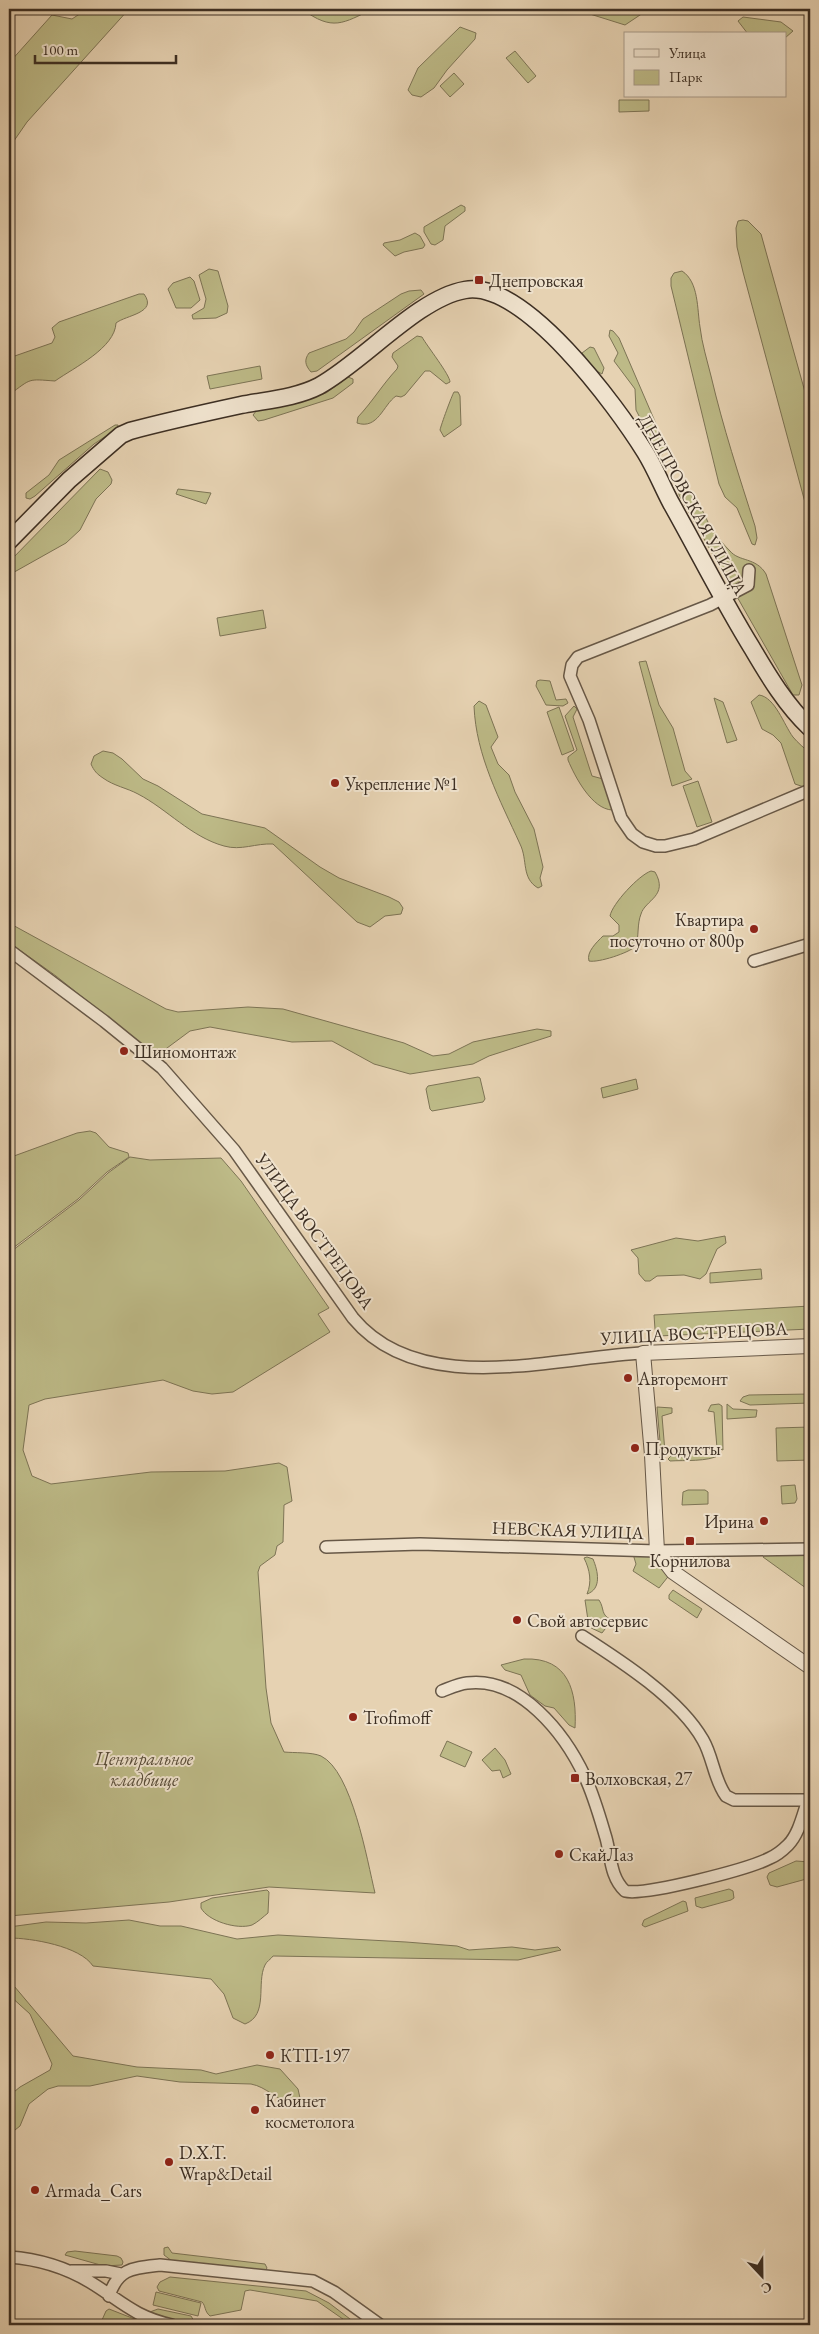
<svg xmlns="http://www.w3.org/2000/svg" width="819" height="2334" viewBox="0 0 819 2334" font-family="'EB Garamond',serif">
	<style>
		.green { fill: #bdba87; stroke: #7d7455 }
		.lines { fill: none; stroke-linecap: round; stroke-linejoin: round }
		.minor-casing { stroke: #675847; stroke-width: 14 }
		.tertiary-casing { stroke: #675847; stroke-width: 16 }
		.secondary-casing { stroke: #3d2f23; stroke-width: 19 }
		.minor { stroke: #efe2cd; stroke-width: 11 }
		.tertiary { stroke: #efe2cd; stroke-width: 14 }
		.secondary { stroke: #efe2cd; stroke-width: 16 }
		.poi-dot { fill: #8f2418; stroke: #efe2cd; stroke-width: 2 }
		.labels { text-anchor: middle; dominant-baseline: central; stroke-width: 4; stroke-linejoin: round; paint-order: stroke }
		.poi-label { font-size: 18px; fill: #3d2f23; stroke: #efe2cd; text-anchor: start }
		.street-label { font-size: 18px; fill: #3d2f23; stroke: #efe2cd }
		.park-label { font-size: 18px; font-style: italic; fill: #574b37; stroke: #efe2cd }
	</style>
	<rect width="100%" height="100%" fill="#e6d2b2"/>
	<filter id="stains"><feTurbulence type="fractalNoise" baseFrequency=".004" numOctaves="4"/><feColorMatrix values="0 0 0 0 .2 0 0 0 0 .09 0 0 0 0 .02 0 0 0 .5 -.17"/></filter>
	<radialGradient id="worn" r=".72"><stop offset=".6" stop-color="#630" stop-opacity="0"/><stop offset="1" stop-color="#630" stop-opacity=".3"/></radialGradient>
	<path class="green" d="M87 9H129L27 122 9 148V63L52 15 72 19Z
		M302 9H373C343 23 333 32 302 9Z
		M574 9H649L625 25Z
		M743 17 781 22 793 31 785 38V34H748L738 21Z
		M460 27 476 33 475 39 447 70 434 88 421 97 412 95 408 90 418 68Z
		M515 51 536 76 528 83 506 58Z
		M454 73 464 84 450 97 440 86Z
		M619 100H649V111L619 112Z
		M461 205 465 207V211L445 226 443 240 435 245 431 244 424 232V227Z
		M743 220 748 221 761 234 810 410V521L743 272 737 247 736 228 738 221Z
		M415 233 420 236 425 245 423 248 404 252 395 256 383 245 384 243 400 240Z
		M209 269 218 271 228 306 227 313 216 318 193 319 192 315 204 308 206 299 199 275Z
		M682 271C699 282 697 309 700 327 702 344 707 360 711 376 723 427 739 476 755 526L757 538 755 545 752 544 737 508 725 497 719 484 671 286V278L674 273Z
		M190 277 194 281 200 300 191 308H176L168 289 173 283Z
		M409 291 421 290 424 294 317 371 311 372C305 365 304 360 309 353L346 339 354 332 363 319 401 294Z
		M139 294H144C158 313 126 315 116 323 115 348 75 367 55 381 27 379 32 378 9 395V358L52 343 55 337 52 328 59 322Z
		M610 330 613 331 619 338 666 447 665 452 661 455 658 453 636 410 635 389 614 361 618 353 609 336Z
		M417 336 422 337C427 346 450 375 450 382L446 384 430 371H425L405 395 401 397 396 396C383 405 378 430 357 423L358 417C373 401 382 385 397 369L398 366 392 357 393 353Z
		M590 347 594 348 604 368 602 374 595 370 582 353Z
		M260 366 262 379 210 389 207 376Z
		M348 377 353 379V383L333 398 264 420 258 421 253 415 257 410 326 393Z
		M454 392H458L460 396 461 425 444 437 440 430C441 425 452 395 454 392Z
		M115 425H118V428L94 444 35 496 30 499 26 498V493L49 475 59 460Z
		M100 469 108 472 112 480 111 484 96 499 80 530 66 543 9 575V562Z
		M178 489 211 493 206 504 176 494Z
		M683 489C699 496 704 516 712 530 717 537 724 545 730 551 739 562 756 557 766 574L802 685 799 695H793L679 495V491Z
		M263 610 266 628 220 636 217 618Z
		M646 661 659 705 673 728 685 771 692 779 672 786 639 662Z
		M540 680 550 681 556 700 566 699 568 703 563 706 546 705 536 686 537 681Z
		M759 695C775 697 784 725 793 737 798 743 804 748 810 753V782L804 787 795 784 781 743 773 735 762 729 751 702Z
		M714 698 723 702 737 740 727 743Z
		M479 701 486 705 498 737 491 747 498 764 509 775 515 792 534 829 543 867 540 878 542 886 538 888C521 878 528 860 520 844 500 800 476 756 474 706Z
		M574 706 577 709 573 717 592 776 603 779 614 809 612 810C592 809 575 777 568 760V757L577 750 565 716Z
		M559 707 574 750 562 755 547 712Z
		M103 751 113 753 122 759 143 779 158 786 202 814 265 828 320 867 339 878 389 897 399 902 403 908 401 914 385 916 370 927 357 922 273 844C256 843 241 851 224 846 191 837 167 809 138 794 127 788 114 786 103 778 97 774 94 771 91 764L94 756Z
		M698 781 712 822 697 827 683 786Z
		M651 871 655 872C669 896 645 900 641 914 637 924 639 936 636 946 629 953 598 963 589 961 586 952 597 942 603 936H613L619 932V925L610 916C612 904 639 875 651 871Z
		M9 923 166 1009 178 1012 248 1007 283 1009 404 1043 433 1056 449 1054 473 1042 487 1039 537 1029 551 1031V1036L489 1056 473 1064 410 1074 374 1064 332 1041 292 1042 210 1027 190 1031 163 1051 151 1052 56 976 10 943Z
		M478 1077 480 1078 485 1099 483 1102 432 1111 430 1109 426 1089 428 1086Z
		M636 1079 638 1089 603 1098 601 1088Z
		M90 1131 96 1133 109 1147 128 1153 129 1157 107 1172 78 1199 9 1251V1161L14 1156 77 1133Z
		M130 1157 150 1160 221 1158 241 1181 329 1308 318 1314 330 1332 233 1392 212 1394 193 1391 163 1380 45 1399 29 1405 23 1450 32 1476 51 1484 151 1472 225 1471 279 1463 287 1467 292 1501 284 1505 283 1542 277 1546 275 1555 260 1566 258 1572 266 1688 271 1723 284 1752C294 1753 312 1752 321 1756 352 1771 367 1860 375 1893L269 1887 169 1902 9 1916V1253L79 1200 108 1173Z
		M725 1236 726 1243 717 1249 706 1274 700 1279 684 1275 657 1276 650 1281H645L639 1274 638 1258 631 1250 676 1238 698 1241Z
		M761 1269 762 1279 710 1283V1273Z
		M810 1306V1329L658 1336 655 1329 654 1315Z
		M810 1394V1403L750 1405 740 1401 743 1397 749 1395Z
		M719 1404 722 1406 723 1450 717 1448 714 1412 708 1411 711 1405Z
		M727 1404 733 1409 757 1410 756 1417 727 1419Z
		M657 1407 672 1408V1413L662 1416 665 1452 661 1453Z
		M810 1427V1460L777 1461 776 1428Z
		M714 1453 720 1455C707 1462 685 1460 670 1461L668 1459 671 1456Z
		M795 1485 797 1499 795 1503 782 1504 781 1486Z
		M688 1490H705L708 1492V1504L682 1505 683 1492Z
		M655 1552 671 1573 659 1588 633 1571 636 1564 633 1554Z
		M810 1553V1591L763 1557 765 1554Z
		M587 1557 593 1559C598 1571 602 1589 587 1594 592 1582 590 1570 584 1558Z
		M673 1590 702 1609 697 1618 669 1599V1595Z
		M585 1600H599C605 1609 600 1615 612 1620L602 1633 589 1627Z
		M524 1659C569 1657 577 1692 575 1728L569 1725 554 1708 545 1706 530 1695 521 1675 505 1670 501 1665Z
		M447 1741 472 1752 465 1767 440 1756Z
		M495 1748 505 1760 511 1774 503 1778 500 1770 492 1771 482 1760Z
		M796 1861 810 1862V1878L777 1887 770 1885 767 1877 769 1873Z
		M729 1889 733 1891 734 1898 731 1900 702 1908 696 1906 695 1898Z
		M267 1890 269 1892 268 1913C263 1917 258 1922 252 1925 237 1930 208 1921 201 1908V1903L212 1898Z
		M683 1901 686 1902 688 1911 645 1927 642 1925 644 1920Z
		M129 1920 160 1926H181L237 1939 278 1935 406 1942 457 1946 469 1950 512 1947 535 1950 558 1947 561 1950 518 1960 273 1956C271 1959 266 1962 265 1965 256 1983 269 2015 245 2024L233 2018 224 1994 211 1979 93 1966C80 1946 31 1938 9 1938V1927L46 1922 86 1923Z
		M9 1980 73 2056 137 2067 201 2070 216 2074 257 2065 280 2069 298 2089 300 2098 291 2103C276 2100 267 2087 251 2084L180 2082 137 2076 90 2086H58L48 2089 29 2104 20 2126 15 2130H9V2096L20 2087 50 2070 52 2064 30 2014 9 1995Z
		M168 2247 172 2253 265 2264 267 2268 265 2271 172 2261 164 2255V2248Z
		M75 2251 117 2256 121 2258 123 2262 122 2265 104 2266 65 2255 67 2252Z
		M170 2277 306 2291 329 2303 354 2322 350 2324 317 2301 250 2290 245 2291 241 2310 210 2316C204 2311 206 2306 202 2302L159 2291 157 2287 160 2282Z
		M156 2292 201 2303 198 2316 153 2305Z
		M109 2309 150 2325H104L102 2320 106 2311Z
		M158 2309 191 2316 194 2321 192 2325H187L147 2313Z"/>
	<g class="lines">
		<g class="minor-casing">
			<path id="minor" d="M749 570 748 585 710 605 578 657 572 665 570 676 589 720 621 818 632 834 643 842 656 846H665L694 839 810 790
				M9 950 104 1021 162 1068 234 1150 353 1318C420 1399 554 1357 643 1353
				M754 961 810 944
				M326 1547 420 1544 657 1551 810 1549
				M582 1636C621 1661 680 1699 703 1740 713 1757 714 1780 726 1796L734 1800H810
				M442 1691C450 1688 458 1684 467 1683 520 1676 565 1734 585 1777 594 1796 600 1818 606 1838 611 1856 610 1877 625 1891 645 1896 749 1869 770 1858 777 1855 783 1850 788 1845 799 1834 803 1814 808 1800
				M9 2257C38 2259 65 2267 90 2282 120 2300 134 2317 172 2325
				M71 2271H106L121 2274
				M109 2296C118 2268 133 2268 160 2265L313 2281 334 2292 380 2325"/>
		</g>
		<g class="tertiary-casing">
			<path id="tertiary" d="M810 1346 643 1353 652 1455 657 1551 673 1572 810 1667"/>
		</g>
		<g class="secondary-casing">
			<path id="secondary" d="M9 541 69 480 121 435 130 431C167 421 204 413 241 405 266 400 296 398 319 386 363 362 418 298 465 290 524 279 617 407 645 452 655 468 662 486 671 503 698 551 723 601 752 648 769 677 786 705 810 728"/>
		</g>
		<use href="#minor" class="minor"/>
		<use href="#tertiary" class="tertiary"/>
		<use href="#secondary" class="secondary"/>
	</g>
	<g class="poi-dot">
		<rect x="474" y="275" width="10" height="10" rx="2.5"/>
		<circle cx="335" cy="783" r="5"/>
		<circle cx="754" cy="929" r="5"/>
		<circle cx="124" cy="1051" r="5"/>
		<circle cx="628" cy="1378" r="5"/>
		<circle cx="635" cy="1448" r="5"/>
		<circle cx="764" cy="1521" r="5"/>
		<rect x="685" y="1536" width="10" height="10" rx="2.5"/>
		<circle cx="517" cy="1620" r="5"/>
		<circle cx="353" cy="1717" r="5"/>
		<rect x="570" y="1773" width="10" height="10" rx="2.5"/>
		<circle cx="559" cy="1854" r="5"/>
		<circle cx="270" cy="2055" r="5"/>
		<circle cx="255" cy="2110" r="5"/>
		<circle cx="169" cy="2162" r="5"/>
		<circle cx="35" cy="2190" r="5"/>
	</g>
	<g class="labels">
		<g class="poi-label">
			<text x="489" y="280">Днепровская</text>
			<text x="345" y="783">Укрепление №1</text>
			<text x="744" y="919" text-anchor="end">Квартира<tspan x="744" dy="21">посуточно от 800р</tspan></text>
			<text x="134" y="1051">Шиномонтаж</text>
			<text x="638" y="1378">Авторемонт</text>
			<text x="645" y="1448">Продукты</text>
			<text x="754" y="1521" text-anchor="end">Ирина</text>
			<text x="690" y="1560" text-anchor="middle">Корнилова</text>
			<text x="527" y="1620">Свой автосервис</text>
			<text x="363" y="1717">Trofimoff</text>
			<text x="585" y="1778">Волховская, 27</text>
			<text x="569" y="1854">СкайЛаз</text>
			<text x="280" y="2055">КТП-197</text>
			<text x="265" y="2100">Кабинет<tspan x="265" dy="21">косметолога</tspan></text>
			<text x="179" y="2152">D.X.T.<tspan x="179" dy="21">Wrap&amp;Detail</tspan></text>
			<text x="45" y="2190">Armada_Cars</text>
		</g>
		<g class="street-label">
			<text transform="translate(693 504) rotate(61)">ДНЕПРОВСКАЯ УЛИЦА</text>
			<text transform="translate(315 1231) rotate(54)">УЛИЦА ВОСТРЕЦОВА</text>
			<text transform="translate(694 1333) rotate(-3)">УЛИЦА ВОСТРЕЦОВА</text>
			<text transform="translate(568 1530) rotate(2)">НЕВСКАЯ УЛИЦА</text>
		</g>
		<g class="park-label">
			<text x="144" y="1758">Центральное<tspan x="144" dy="21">кладбище</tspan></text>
		</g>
	</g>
	<rect width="819" height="2334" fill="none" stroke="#e6d2b2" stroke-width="30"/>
	<rect x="10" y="10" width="799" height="2314" fill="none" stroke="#3d2f23" stroke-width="2.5"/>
	<rect x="15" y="15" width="789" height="2304" fill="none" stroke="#3d2f23"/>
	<rect x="624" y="32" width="162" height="65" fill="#efe2cd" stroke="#a89a89"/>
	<rect x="634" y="49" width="25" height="8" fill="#efe2cd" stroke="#a89a89"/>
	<text x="669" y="58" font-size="15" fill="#3d2f23">Улица</text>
	<rect x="634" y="70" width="25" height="15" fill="#bdba87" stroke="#a89a89"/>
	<text x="669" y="82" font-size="15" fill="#3d2f23">Парк</text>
	<g transform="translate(762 2276) rotate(158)" stroke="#efe2cd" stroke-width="4" paint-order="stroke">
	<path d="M0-4L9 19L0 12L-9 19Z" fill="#3d2f23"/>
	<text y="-8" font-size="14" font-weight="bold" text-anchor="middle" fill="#3d2f23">С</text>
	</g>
	<path d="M35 55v8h141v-8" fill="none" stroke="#3d2f23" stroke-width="2.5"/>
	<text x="42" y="55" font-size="15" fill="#3d2f23" stroke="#efe2cd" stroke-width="4" paint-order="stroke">100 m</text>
	<rect width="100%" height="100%" filter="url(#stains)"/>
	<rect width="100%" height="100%" fill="url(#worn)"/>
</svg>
